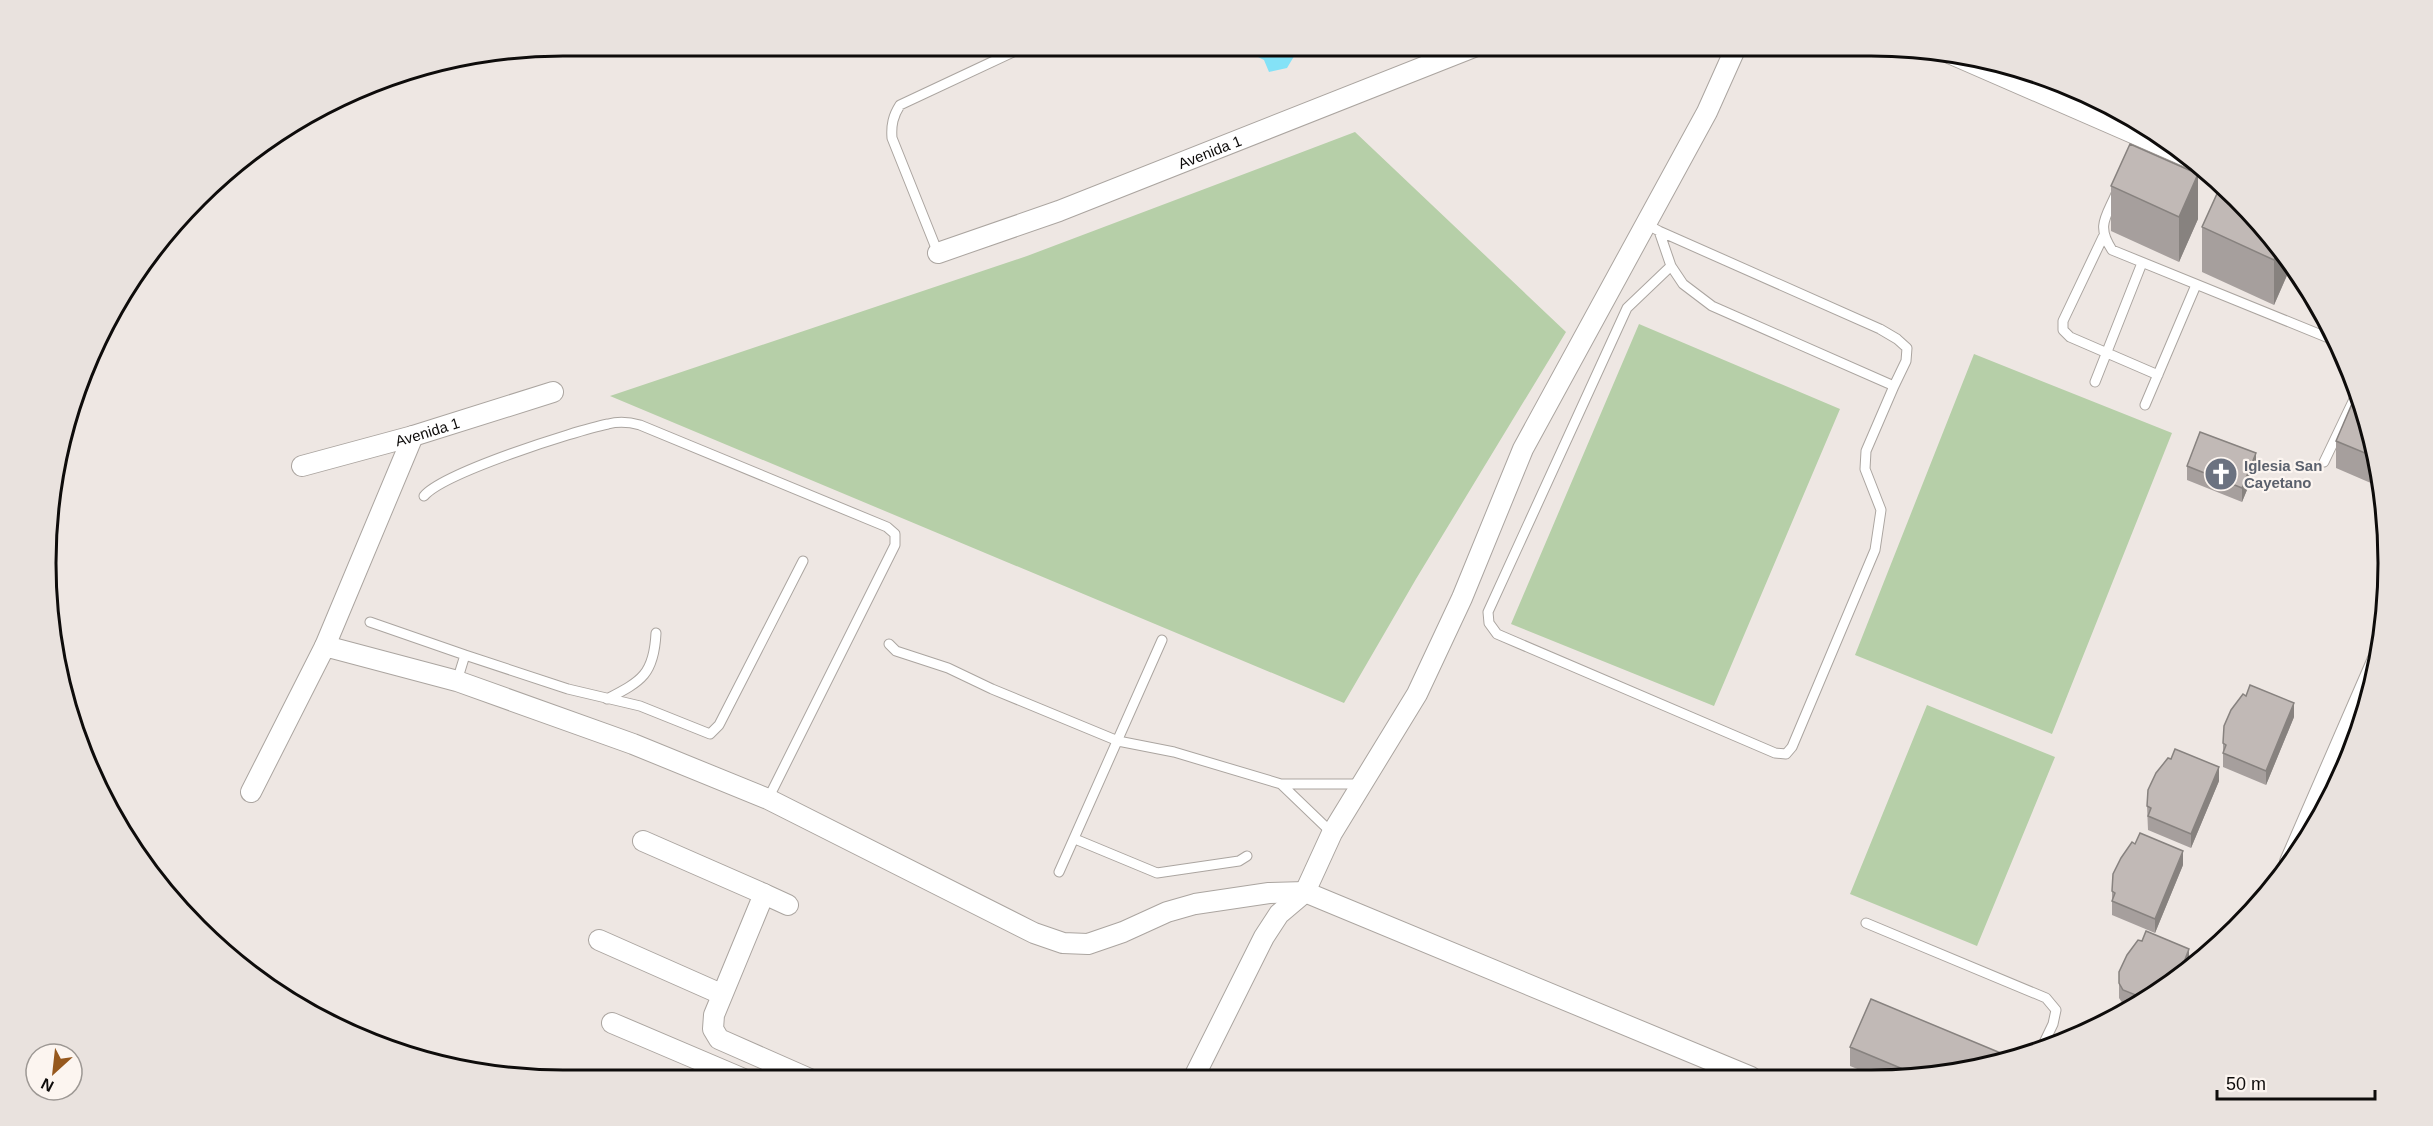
<svg xmlns="http://www.w3.org/2000/svg" width="2433" height="1126" viewBox="0 0 2433 1126" font-family="Arial,sans-serif">
	<style>
		.green { fill: #b6cfa8 }
		.water { fill: #84e2f7 }
		.lines { fill: none; stroke-linecap: round; stroke-linejoin: round }
		.service-casing { stroke: #aba5a0; stroke-width: 11 }
		.minor-casing { stroke: #aba5a0; stroke-width: 22 }
		.service { stroke: #fff; stroke-width: 9 }
		.minor { stroke: #fff; stroke-width: 20 }
		.wall { fill: #a69f9d }
		.shaded-wall { fill: #87827f }
		.building { fill: #c1b9b6; stroke: #87827f; stroke-width: 1.5 }
		.labels { text-anchor: middle; dominant-baseline: central; stroke-width: 4.5; stroke-linejoin: round; paint-order: stroke }
		.street-label { font-size: 15px; fill: #0e0c0b; stroke: #fcf5f0 }
		.worship-label { font-size: 15px; font-weight: bold; fill: #5b616d; stroke: #fcf5f0; text-anchor: start }
		.rim { fill: none; stroke: #0e0c0b; stroke-width: 3 }
	</style>
	<rect width="100%" height="100%" fill="#eee7e3"/>
	<path class="green" d="M1355 132 1566 332 1416 579 1344 703 610 396 1027 256Z
		M1639 324 1840 409 1714 706 1511 624Z
		M1974 354 2172 433 2052 734 1855 655Z
		M1927 705 2055 757 1977 946 1850 894Z"/>
	<path class="water" d="M1251 45H1271L1273 48 1276 45H1297L1299 48 1287 68 1269 72 1264 60 1254 55Z"/>
	<g class="lines">
		<g class="service-casing">
			<path id="service" d="M2116 194C2106 217 2096 226 2112 250L2336 341
				M1646 224 1659 231 1671 266 1683 284 1712 306 1894 386 1866 451 1865 469 1881 510 1875 550 1792 747 1786 754 1775 753 1497 634 1489 623 1488 612 1627 308 1671 266
				M1659 231 1880 329 1897 339 1907 348 1906 361 1894 386
				M2103 237 2063 321V330L2070 337 2158 375
				M938 253 892 138C891 125 893 116 900 105L1028 45
				M2095 382 2142 263
				M2145 405 2196 285
				M2324 462 2356 395
				M424 496C443 473 574 431 608 424 620 421 629 422 640 425L887 527 895 534V545L768 799
				M370 622 465 655
				M889 644 896 651 948 668 992 689 1118 741 1174 752 1281 784H1361
				M457 681 465 655 568 689 640 706 710 734 719 725 803 561
				M607 699C642 681 654 674 656 633
				M1281 784 1332 833
				M1075 839 1157 873 1239 861 1247 856
				M1059 872 1162 640
				M1866 923 2046 998 2056 1010 2053 1024 2041 1049"/>
		</g>
		<g class="minor-casing">
			<g id="minor">
				<path d="M1949 53 2188 157"/>
				<path id="s1" d="M938 253 1059 211 1479 45"/>
				<path id="s2" d="M302 466 413 436 553 392"/>
				<path d="M325 646 413 436"/>
				<path d="M251 792 325 646 457 681 633 744 768 799 1034 933 1063 943 1088 944 1123 932 1167 912 1195 904 1269 893 1305 892 1751 1077"/>
				<path d="M643 841 764 894 714 1015 713 1029 719 1039 812 1080"/>
				<path d="M2290 862 2379 657"/>
				<path d="M764 894 788 905"/>
				<path d="M599 940 721 994"/>
				<path d="M612 1023 746 1080"/>
				<path d="M1193 1079 1264 937 1279 914 1305 892 1332 833 1417 694 1462 598 1523 449 1707 112 1737 45"/>
			</g>
		</g>
		<use href="#service" class="service"/>
		<use href="#minor" class="minor"/>
	</g>
	<path class="wall" d="M2111 186 2198 219 2179 262 2111 231Z
		M2202 227 2292 264 2274 305 2202 272Z
		M2357 392 2378 462 2380 487 2336 468V441Z
		M2187 466 2256 468 2242 502 2187 480Z
		M2294 717 2266 785 2223 767V743Z
		M2219 781 2191 848 2148 830 2147 806Z
		M2183 865 2155 933 2112 915V891Z
		M2189 963 2185 974 2129 1007 2123 1004 2119 998V972Z
		M1850 1047 2003 1059 1938 1077H1877L1850 1066Z"/>
	<path class="shaded-wall" d="M2198 174V219L2179 262V217Z
		M2279 248 2292 264 2274 305V260Z
		M2256 453V468L2242 502V488Z
		M2294 703V717L2266 785V771Z
		M2219 767V781L2191 848V834Z
		M2183 851V865L2155 933V919Z
		M2189 949V963L2185 974 2178 978Z"/>
	<path class="building" d="M2130 144 2198 174 2179 217 2111 186Z
		M2221 185 2236 196 2279 248 2274 260 2202 227Z
		M2357 392 2377 458 2336 441Z
		M2200 432 2256 453 2242 488 2187 466Z
		M2250 685 2294 703 2266 771 2223 753 2226 745 2223 743 2224 726 2231 710 2243 694 2246 696Z
		M2175 749 2219 767 2191 834 2148 816 2151 808 2147 806 2148 790 2156 773 2168 758 2171 759Z
		M2140 833 2183 851 2155 919 2112 901 2115 893 2112 891 2113 874 2121 858 2132 842 2135 844Z
		M2146 931 2189 949 2178 978 2143 998 2123 990 2119 983V972L2127 955 2138 940 2142 941Z
		M1871 999 2003 1054 2001 1060 1938 1077H1922L1850 1047Z"/>
	<defs>
		<g id="church-disc" transform="scale(1.725)"><circle r="9.5" fill="#6b7280" stroke="#fcf5f0"/><path d="M-1.2-6h2.4v3.5h3.3v2.4h-3.3V6h-2.4V-.1h-3.3v-2.4h3.3Z" fill="#fff"/></g>
	</defs>
	<g fill-rule="evenodd">
		<use href="#church-disc" x="2221" y="474"/>
	</g>
	<g class="labels">
		<g class="street-label">
			<text stroke="none"><textPath href="#s1" startOffset="290">Avenida 1</textPath></text>
			<text stroke="none"><textPath href="#s2" startOffset="130">Avenida 1</textPath></text>
		</g>
		<g class="worship-label">
			<text x="2244" y="465">Iglesia San<tspan x="2244" dy="17">Cayetano</tspan></text>
		</g>
	</g>
	<path d="M0 0H2433V1126H0ZM563 56H1871A507 507 0 0 1 2378 563V563A507 507 0 0 1 1871 1070H563A507 507 0 0 1 56 563V563A507 507 0 0 1 563 56Z" fill="#e9e2de" fill-rule="evenodd"/>
	<path class="rim" d="M563 56H1871A507 507 0 0 1 2378 563V563A507 507 0 0 1 1871 1070H563A507 507 0 0 1 56 563V563A507 507 0 0 1 563 56Z"/>
	<g transform="translate(54 1072) rotate(207)"><circle r="28" fill="#fcf5f0" stroke="#9d9894" stroke-width="1.5"/>
	<path d="M0-4.5L10 22L0 15L-10 22Z" fill="#96581d"/>
	<text y="-9" font-size="16" font-weight="bold" text-anchor="middle" fill="#0e0c0b">N</text>
	</g>
	<path d="M2217 1090v9h158v-9" fill="none" stroke="#0e0c0b" stroke-width="3"/>
	<text x="2226" y="1090" font-size="18" fill="#0e0c0b" stroke="#fcf5f0" stroke-width="4.5" paint-order="stroke">50 m</text>
</svg>
